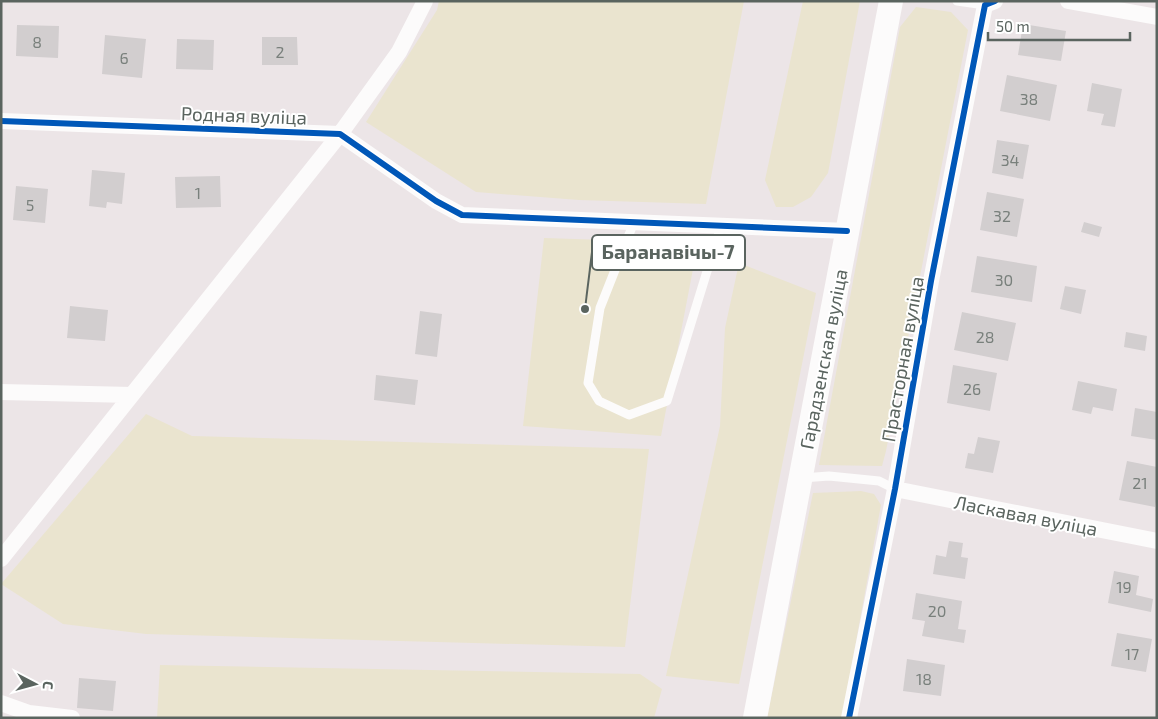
<svg xmlns="http://www.w3.org/2000/svg" width="1158" height="719" viewBox="0 0 1158 719" font-family="'Exo 2',sans-serif">
	<style>
		.green { fill: #eae4cf }
		.building { fill: #d2cecf }
		.lines { fill: none; stroke-linecap: round; stroke-linejoin: round }
		.lane { stroke: #fcfbfb; stroke-width: 9 }
		.street { stroke: #fcfbfb; stroke-width: 16 }
		.secondary { stroke: #fcfbfb; stroke-width: 24 }
		.cycleway-casing { stroke: #fff; stroke-width: 9 }
		.cycleway { stroke: #0057b8; stroke-width: 6 }
		.labels { text-anchor: middle; dominant-baseline: central; stroke-width: 4; stroke-linejoin: round; paint-order: stroke }
		.number-label { font-size: 16px; fill: #79807c }
		.street-label { font-size: 19px; fill: #5a645f; stroke: #fff }
		.leader { fill: none; stroke: #5a645f; stroke-width: 2 }
		.callout-dot { fill: #5a645f; stroke: #fff; stroke-width: 2 }
		.callout { fill: #fff; stroke: #5a645f; stroke-width: 2 }
		.callout-label { font-size: 20px; text-anchor: middle; font-weight: bold; fill: #5a645f }
	</style>
	<rect width="100%" height="100%" fill="#ece5e7"/>
	<path class="green" d="M439 1H744L706 204 579 200 476 192 366 122 437 10Z
		M803 1H860L828 173 811 197 793 207H776L765 180Z
		M916 7 951 12 968 30 886 451 882 466 819 465 900 27Z
		M544 238 698 243 661 436 523 426Z
		M739 263 816 293 739 684 666 676 720 426 725 328Z
		M146 414 192 436 649 449 625 647 146 634 63 624 1 584Z
		M861 491 874 494 881 505 842 718H767L813 493Z
		M160 665 640 674 662 689 654 718H157Z"/>
	<path class="building" d="M1023 24 1066 31 1061 61 1018 55Z
		M17 25 59 26 58 58 16 56Z
		M105 35 146 39 142 78 102 74Z
		M262 37H297L298 65H262Z
		M177 39 214 40 213 70 176 69Z
		M1007 75 1057 85 1050 121 1000 111Z
		M1092 83 1122 89 1115 127 1101 125 1104 114 1087 111Z
		M997 140 1029 145 1023 179 992 173Z
		M92 170 125 173 122 204 107 202 106 208 89 206Z
		M220 176 221 207 176 208 175 177Z
		M16 186 48 189 45 223 13 220Z
		M987 192 1024 199 1017 237 980 230Z
		M1084 222 1102 227 1099 237 1081 232Z
		M977 256 1037 266 1032 302 971 292Z
		M1065 286 1086 290 1081 314 1060 309Z
		M70 306 108 310 105 341 67 338Z
		M420 311 442 314 437 357 415 354Z
		M962 312 1016 323 1008 361 954 350Z
		M1126 332 1147 336 1145 351 1124 347Z
		M953 365 997 373 990 411 947 403Z
		M376 375 418 380 415 405 374 400Z
		M1078 381 1117 389 1113 411 1093 407 1091 414 1072 410Z
		M1135 408 1157 412V440L1131 436Z
		M978 437 1000 441 993 473 965 468 968 453 974 454Z
		M1127 461 1157 467V496L1155 507 1119 500Z
		M949 541 963 543 961 557 968 558 965 579 933 574 936 555 946 557Z
		M1114 571 1139 576 1136 595 1153 599 1151 612 1108 603Z
		M916 593 962 601 958 629 966 630 964 643 922 636 925 621 912 619Z
		M1117 633 1152 639 1146 672 1111 666Z
		M907 659 945 665 941 696 903 691Z
		M79 678 116 681 113 711 77 708Z"/>
	<g class="lines">
		<path class="lane" d="M957 1 985 5
			M634 222 600 308 588 383 599 401 629 415 667 401 721 226
			M802 478 829 476 879 481 895 489"/>
		<path class="street" d="M1068 1 1157 17
			M1 121 340 134 436 201 462 215 847 231
			M1 392 132 395
			M895 489 1157 541
			M1 559 340 134 399 52 425 1
			M1 703 29 713 72 718
			M849 718 895 489 931 281 985 5 995 1"/>
		<path class="secondary" d="M755 718 891 1"/>
		<g class="cycleway-casing">
			<path id="cycleway" d="M1 121 340 134 436 201 462 215 847 231
				M849 718 895 489 931 281 985 5 995 1"/>
		</g>
		<use href="#cycleway" class="cycleway"/>
	</g>
	<g class="labels">
		<g class="number-label">
			<text x="37" y="41">8</text>
			<text x="280" y="51">2</text>
			<text x="124" y="57">6</text>
			<text x="1029" y="98">38</text>
			<text x="1010" y="159">34</text>
			<text x="198" y="192">1</text>
			<text x="30" y="204">5</text>
			<text x="1002" y="215">32</text>
			<text x="1004" y="279">30</text>
			<text x="985" y="336">28</text>
			<text x="972" y="388">26</text>
			<text x="1140" y="482">21</text>
			<text x="1124" y="586">19</text>
			<text x="937" y="610">20</text>
			<text x="1132" y="653">17</text>
			<text x="924" y="678">18</text>
		</g>
		<g class="street-label">
			<text transform="translate(244 115) rotate(2)">Родная вуліца</text>
			<text transform="translate(823 359) rotate(-79)">Гарадзенская вуліца</text>
			<text transform="translate(902 359) rotate(-80)">Прасторная вуліца</text>
			<text transform="translate(1026 515) rotate(11)">Ласкавая вуліца</text>
		</g>
	</g>
	<path class="leader" d="M585 309L592 252"/>
	<circle class="callout-dot" cx="585" cy="309" r="5"/>
	<rect class="callout" x="592" y="235" width="153" height="35" rx="5"/>
	<g class="callout-label">
		<text x="668" y="259">Баранавічы-7</text>
	</g>
	<rect width="1158" height="719" fill="none" stroke="#5a645f" stroke-width="5"/>
	<g transform="translate(35 684) rotate(96)" stroke="#ffffff" stroke-width="4" paint-order="stroke">
	<path d="M0-4L9 19L0 12L-9 19Z" fill="#5a645f"/>
	<text y="-8" font-size="14" font-weight="bold" text-anchor="middle" fill="#5a645f">С</text>
	</g>
	<path d="M988 32v8h142v-8" fill="none" stroke="#5a645f" stroke-width="2.5"/>
	<text x="996" y="32" font-size="15" fill="#5a645f" stroke="#ffffff" stroke-width="4" paint-order="stroke">50 m</text>
</svg>
